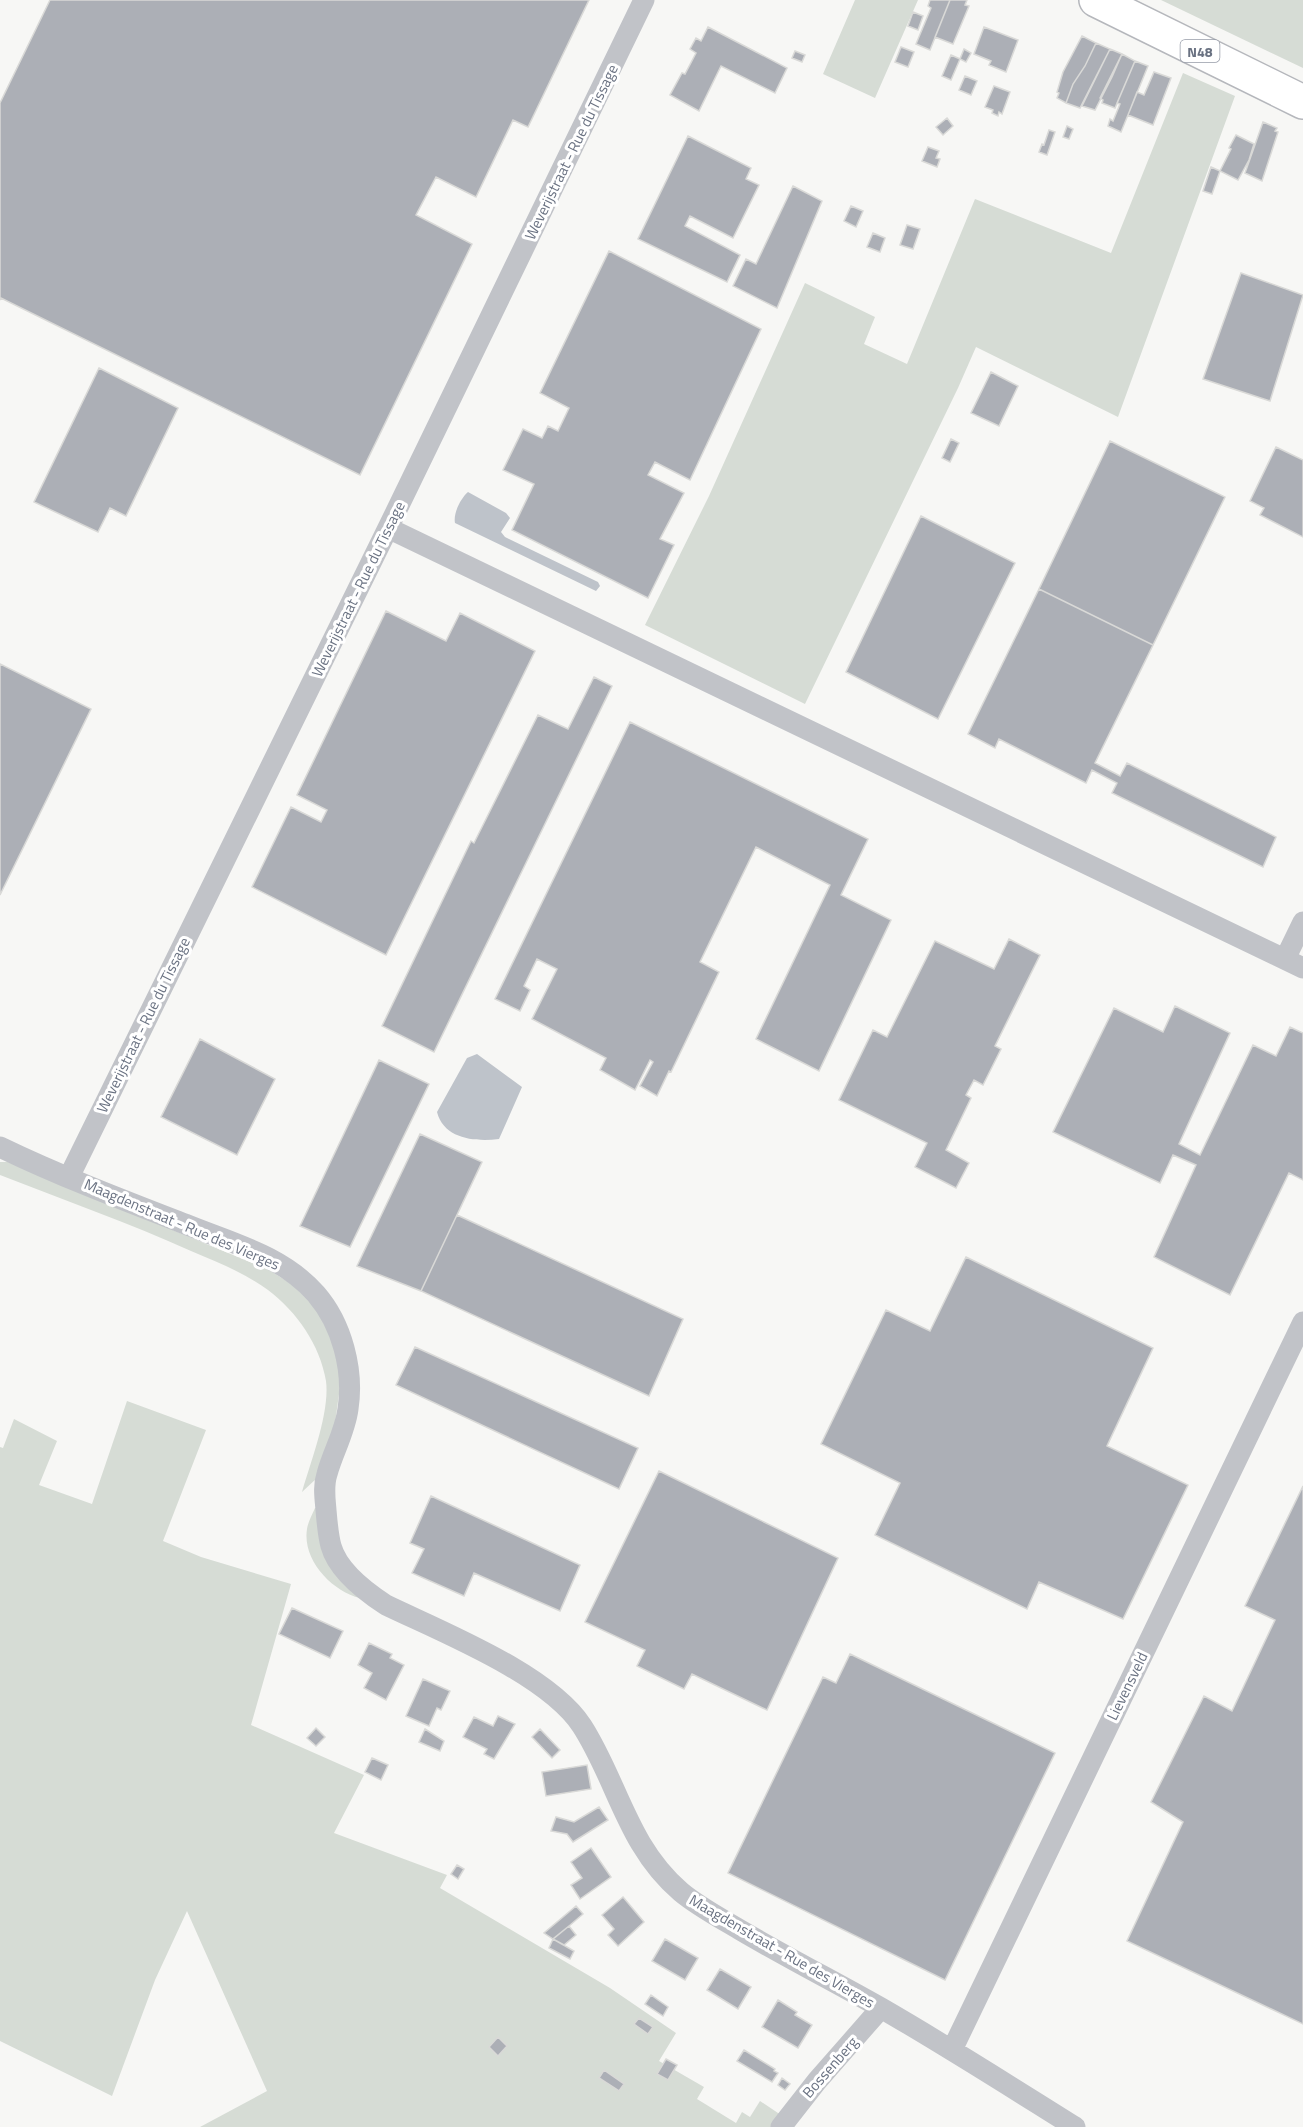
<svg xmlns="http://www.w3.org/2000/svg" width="1303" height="2127" viewBox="0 0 1303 2127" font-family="'Titillium Web',sans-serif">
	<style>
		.green { fill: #d6dcd5 }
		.water { fill: #bec3ca }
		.building { fill: #acafb6; stroke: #d9d9d7; stroke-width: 1.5 }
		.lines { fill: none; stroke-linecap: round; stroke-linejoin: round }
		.primary-casing { stroke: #b5b7bc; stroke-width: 36 }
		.minor { stroke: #c1c3c8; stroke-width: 21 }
		.primary { stroke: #fff; stroke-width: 33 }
		.labels { text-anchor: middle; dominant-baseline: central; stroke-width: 6; stroke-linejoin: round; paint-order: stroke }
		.shield { fill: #fff; stroke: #979ca8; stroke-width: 1.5 }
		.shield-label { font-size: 14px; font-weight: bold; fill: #6a7282 }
		.street-label { font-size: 15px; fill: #6a7282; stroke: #fff }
	</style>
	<rect width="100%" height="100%" fill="#f7f7f5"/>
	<path class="green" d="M855 0H918L875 98 823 74Z
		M1161 0H1303V68Z
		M1183 73 1235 96 1118 417 976 347 958 388 805 704 645 625 709 496 805 283 875 317 864 344 907 364 975 199 1111 253Z
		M0 1162H8L269 1270 293 1285 317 1310 340 1355 339 1394 335 1423 317 1478 302 1492C311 1461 330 1412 326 1381 320 1345 297 1312 268 1290 245 1273 217 1262 191 1251 129 1223 64 1200 0 1175Z
		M127 1401 206 1430 163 1541 201 1557 291 1584 251 1725 364 1775 334 1833 447 1875 440 1888 610 1988 676 2033 659 2061 704 2087 697 2099 736 2123 742 2112 750 2117 760 2101 784 2117 776 2127H200L267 2091 187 1911 155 1980 112 2096 0 2041V1447L3 1448 14 1419 57 1441 39 1485 92 1504Z
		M315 1508H319L360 1598C332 1591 302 1560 307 1529 308 1522 312 1515 315 1508Z"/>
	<path class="water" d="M468 492 506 513 510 518 501 532 505 537 598 582 600 586 596 591 455 523C453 513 461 498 468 492Z
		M477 1054 522 1087 499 1139C475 1142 444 1139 437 1112L467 1058Z"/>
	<path class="building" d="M50 0H589L528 127 513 120 476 197 436 177 416 215 472 244 360 475 1 298 0 300V103Z
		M930 0H950L930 50 916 44 931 8 928 6Z
		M950 0H967L965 5 969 6 953 44 935 37Z
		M913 12 923 16 918 30 908 26Z
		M708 27 787 68 775 93 721 66 699 111 670 95 682 73 685 74 696 53 690 49 696 38 701 41Z
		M984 27 1018 40 1006 72 989 65 991 61 974 54Z
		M1082 36 1096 43 1085 66 1073 84 1066 103 1057 98 1059 93 1057 92 1063 72Z
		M1096 43 1110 49 1080 108 1066 103 1073 84 1085 66Z
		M901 47 914 52 908 67 895 62Z
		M964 49 971 53 966 62 960 59Z
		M1110 49 1122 54 1112 77 1095 110 1082 106Z
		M795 51 805 55 802 62 792 58Z
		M1122 54 1135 61 1115 108 1102 103 1103 100 1100 98Z
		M951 55 960 59 951 80 942 76Z
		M1135 61 1148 66 1121 132 1108 126 1110 119 1113 121 1120 104 1117 103Z
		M1154 72 1171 78 1153 125 1128 115 1137 92 1144 95Z
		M965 76 977 81 971 95 959 90Z
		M994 86 1010 92 1002 114 999 112 998 116 992 113 993 110 985 107Z
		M947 118 953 126 943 135 936 127Z
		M1263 122 1277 128 1275 131 1278 132 1262 181 1245 173Z
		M1067 126 1073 129 1069 139 1063 137Z
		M1049 130 1055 132 1047 155 1039 152 1042 144 1044 145Z
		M1236 135 1254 144 1249 160 1238 180 1220 171 1231 149 1229 148Z
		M688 136 751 168 746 179 759 185 733 238 690 216 685 226 740 255 727 282 638 239Z
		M928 147 939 151 936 158 940 159 937 167 922 161Z
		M1211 167 1220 171 1212 194 1203 191Z
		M793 186 822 201 777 308 733 286 746 259 756 264Z
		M851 206 863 211 856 227 844 221Z
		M907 225 920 229 913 249 900 245Z
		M873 233 885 238 880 252 867 247Z
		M609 251 761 329 690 480 655 462 648 475 684 493 660 539 674 545 648 598 512 530 534 484 503 470 523 429 542 438 548 426 558 431 569 408 540 393Z
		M1241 273 1303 295 1270 401 1203 379Z
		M99 368 178 408 126 516 110 508 98 532 34 502Z
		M991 372 1018 386 999 426 971 413Z
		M951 439 959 443 950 462 942 458Z
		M1110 441 1225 497 1153 645 1039 589Z
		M1276 447 1303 460V537L1260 515 1264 508 1250 501Z
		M921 516 1015 563 938 719 846 672Z
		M1039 589 1153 645 1095 763 1120 776 1127 763 1276 837 1263 867 1112 793 1117 783 1092 770 1086 783 999 739 995 748 968 734Z
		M386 611 446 641 460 613 535 651 386 955 252 887 291 807 321 822 327 810 297 795Z
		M0 664 91 709 0 895Z
		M594 677 612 686 434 1052 382 1026 471 841 474 843 538 715 568 729Z
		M630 722 868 839 841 895 891 920 819 1071 756 1039 830 885 756 847 700 962 719 972 671 1072 669 1071 657 1096 640 1086 653 1062 650 1060 635 1090 600 1070 606 1058 532 1019 557 969 537 959 524 986 530 990 520 1011 495 999Z
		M1009 939 1040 955 995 1046 1001 1049 983 1085 974 1080 966 1095 971 1098 946 1150 969 1163 956 1188 915 1167 927 1143 839 1100 873 1030 887 1037 935 941 994 969Z
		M1175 1006 1230 1033 1179 1144 1200 1155 1253 1045 1276 1056 1290 1027 1303 1033V1180L1289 1173 1230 1295 1154 1257 1196 1165 1173 1155 1160 1183 1053 1132 1114 1008 1163 1032Z
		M200 1039 275 1079 237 1155 161 1117Z
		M379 1060 429 1084 350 1247 300 1226Z
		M420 1134 482 1162 421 1291 357 1266Z
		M457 1215 683 1319 649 1396 421 1291Z
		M966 1257 1153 1348 1107 1446 1188 1485 1123 1619 1039 1582 1027 1609 875 1535 900 1483 821 1444 886 1310 930 1331Z
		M415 1347 638 1448 619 1489 396 1385Z
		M659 1471 838 1558 767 1710 692 1674 684 1689 637 1666 645 1650 585 1622Z
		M1303 1486V2024L1127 1941 1183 1822 1151 1802 1204 1696 1232 1711 1275 1620 1245 1606Z
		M431 1496 580 1565 560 1611 474 1573 464 1596 412 1573 424 1549 410 1543Z
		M292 1608 343 1631 330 1658 279 1634Z
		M369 1643 392 1654 390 1658 404 1665 386 1700 364 1688 372 1673 358 1665Z
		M850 1654 1055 1753 945 1980 728 1873 823 1677 836 1683Z
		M423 1679 450 1691 441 1710 437 1708 429 1726 406 1716Z
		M498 1716 515 1724 494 1759 484 1754 487 1749 463 1737 474 1717 493 1726Z
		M316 1728 325 1737 316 1746 307 1738Z
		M425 1729 444 1741 440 1751 419 1742Z
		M540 1729 560 1750 552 1758 532 1737Z
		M372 1758 388 1765 381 1780 365 1772Z
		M587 1765 591 1789 546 1796 542 1772Z
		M599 1807 608 1820 573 1842 567 1834 551 1831 556 1817 574 1822Z
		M591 1848 611 1877 580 1899 571 1885 582 1878 571 1862Z
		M457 1865 464 1869 458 1879 451 1874Z
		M623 1897 644 1922 618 1946 608 1935 614 1929 602 1915Z
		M576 1906 583 1914 569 1926 553 1939 544 1933Z
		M569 1926 576 1935 564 1945 553 1939Z
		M553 1939 574 1951 570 1959 549 1948Z
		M665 1939 698 1958 685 1980 652 1961Z
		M720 1969 751 1987 738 2009 707 1990Z
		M651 1995 668 2007 663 2016 645 2004Z
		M778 2000 797 2012 795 2015 812 2025 798 2048 762 2027Z
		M639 2018 653 2027 648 2034 634 2024Z
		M498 2037 507 2046 498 2056 489 2047Z
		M744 2050 775 2069 774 2071 778 2073 772 2082 737 2061Z
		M666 2059 677 2065 668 2080 657 2074Z
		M604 2070 624 2084 619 2091 599 2078Z
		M782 2078 790 2084 785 2090 778 2085Z"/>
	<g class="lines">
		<g class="primary-casing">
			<path id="primary" d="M1096 0 1303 102"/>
		</g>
		<path class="minor" d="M388 528 1303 968
			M1285 959 1303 922
			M0 1147C60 1176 123 1200 185 1224 231 1243 282 1255 316 1294 342 1324 354 1370 348 1409 345 1432 333 1452 327 1474 323 1486 325 1498 326 1510 327 1522 328 1535 331 1546 338 1571 366 1592 386 1605 442 1632 548 1674 582 1726 618 1782 627 1846 681 1892 699 1907 722 1919 742 1931 788 1958 835 1982 881 2008 947 2046 1011 2087 1075 2127
			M69 1177 388 528 644 0
			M952 2050 1303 1322
			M781 2127 817 2081 881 2008"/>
		<use href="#primary" class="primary"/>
	</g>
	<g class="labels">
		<rect class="shield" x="1180.5" y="40" width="39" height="22" rx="4.5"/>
		<g class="shield-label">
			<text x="1200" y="51">N48</text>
		</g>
		<g class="street-label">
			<text transform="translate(571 152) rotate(-64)">Weverijstraat - Rue du Tissage</text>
			<text transform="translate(358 589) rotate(-64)">Weverijstraat - Rue du Tissage</text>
			<text transform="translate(143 1025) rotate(-64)">Weverijstraat - Rue du Tissage</text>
			<text transform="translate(182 1224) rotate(23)">Maagdenstraat - Rue des Vierges</text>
			<text transform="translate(1127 1686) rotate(-64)">Lievensveld</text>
			<text transform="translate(782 1951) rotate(30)">Maagdenstraat - Rue des Vierges</text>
			<text transform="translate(830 2067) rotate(-49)">Bossenberg</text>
		</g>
	</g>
</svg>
